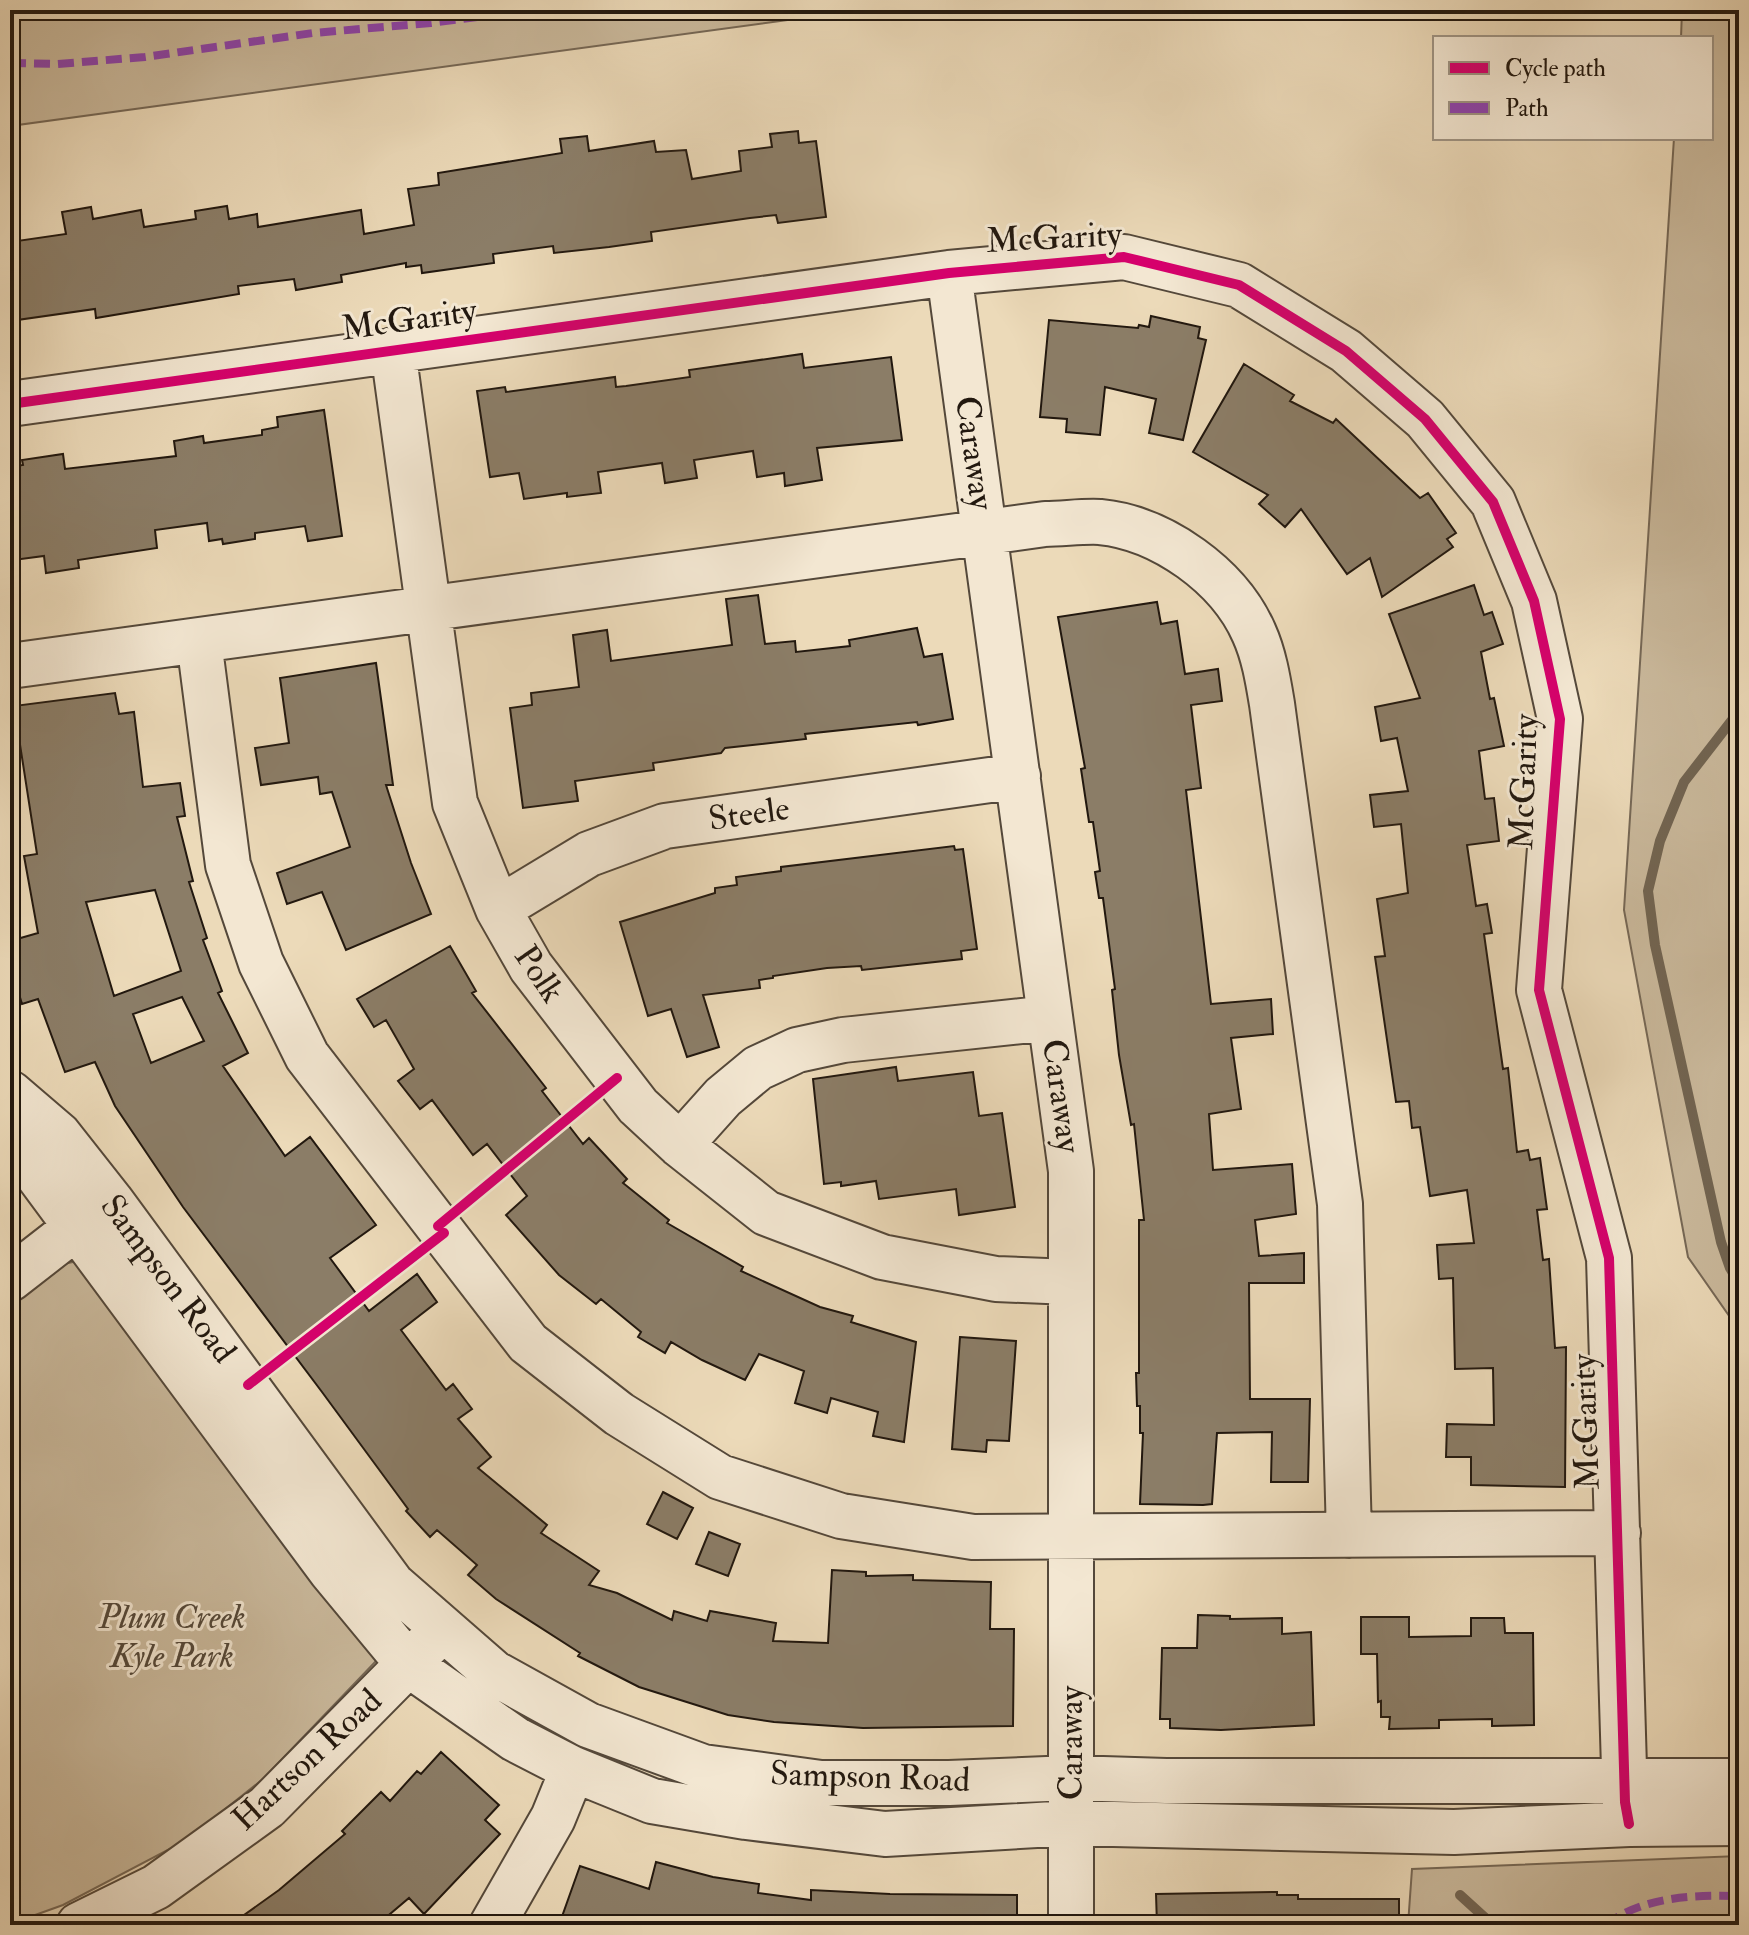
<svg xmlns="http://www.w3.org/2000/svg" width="1749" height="1935" viewBox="0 0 1749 1935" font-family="'IM FELL Double Pica',serif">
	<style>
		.green { fill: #cab99c; stroke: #766856; stroke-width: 2 }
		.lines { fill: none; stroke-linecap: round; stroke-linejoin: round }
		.stream { stroke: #726552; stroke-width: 10 }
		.building { fill: #8b7d67; stroke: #22180f; stroke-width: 2; fill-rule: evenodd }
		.minor-casing { stroke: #54483a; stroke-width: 48 }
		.minor { stroke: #f3e7d2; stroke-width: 44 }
		.quiet { stroke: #8e44ad; stroke-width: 8; stroke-dasharray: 16 8; stroke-linecap: butt }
		.cycleway-casing { stroke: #f3e7d2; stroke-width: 15 }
		.cycleway { stroke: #d6006c; stroke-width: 10 }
		.labels { text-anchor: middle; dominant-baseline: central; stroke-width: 6; stroke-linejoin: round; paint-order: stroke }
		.street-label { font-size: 34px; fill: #22180f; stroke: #f3e7d2 }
		.park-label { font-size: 34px; font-style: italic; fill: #544839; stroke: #f3e7d2 }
	</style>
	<rect width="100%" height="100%" fill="#ecdab9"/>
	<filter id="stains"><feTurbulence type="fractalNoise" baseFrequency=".0025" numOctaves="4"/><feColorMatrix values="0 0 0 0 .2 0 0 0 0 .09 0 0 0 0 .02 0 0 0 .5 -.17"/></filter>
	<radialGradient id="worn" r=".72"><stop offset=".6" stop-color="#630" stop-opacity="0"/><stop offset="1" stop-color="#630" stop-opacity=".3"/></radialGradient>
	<path class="green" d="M10 10H815L809 17 10 126Z
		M1682 10H1739V1330L1688 1257 1624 910 1674 138H1711V38H1681Z
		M78 1261 378 1659 263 1779 185 1841 63 1905 10 1924V1303L63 1264Z
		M1739 1856V1925H1408L1412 1869Z"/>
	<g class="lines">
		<path class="stream" d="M1739 711 1684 782 1660 841 1648 891 1655 945 1721 1242 1730 1268 1739 1283
			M1460 1895 1493 1925"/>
	</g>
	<path class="building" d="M798 131 799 143 816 141 826 217 778 223 776 215 750 218 651 232 652 241 609 247 554 253 553 246 493 254 494 263 422 273 421 265 406 267V263L341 275 342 282 296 290 294 279 238 286 239 294 96 318 95 309 10 321V242L66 234 62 212 91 207 93 219 141 210 144 227 196 219 195 211 227 206 229 219 257 214 258 227 361 210 364 234 414 225 408 189 439 185 438 173 562 153 560 139 587 136 589 151 654 141 656 152 686 150 692 179 741 171 739 151 772 147 770 134Z
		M1151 316 1200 327 1198 338 1206 340 1183 440 1149 433 1156 399 1105 387 1100 435 1066 432 1067 419 1040 417 1049 320 1138 328 1139 325 1149 327Z
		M802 354 804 368 891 357 902 440 817 448 822 480 785 486 784 473 757 477 753 451 694 460 697 478 665 483 662 463 598 472 601 493 567 497V493L524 499 519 473 490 477 477 391 505 387 506 392 615 377 616 387 626 386 690 377 689 370Z
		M1244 364 1294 395 1290 401 1333 423 1336 419 1420 498 1428 493 1456 533 1447 539 1453 547 1382 597 1370 558 1347 574 1301 509 1285 527 1259 504 1268 495 1193 452Z
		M324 410 342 536 308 541 305 526 255 533V539L223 544 222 539 209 541 207 523 155 530 157 548 78 560 79 568 46 573 44 556 14 560 10 533V467L23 465 22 460 63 454 65 469 176 456 174 441 203 436 204 443 262 435V430L278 427 277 417Z
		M1474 585 1484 615 1492 612 1503 644 1481 652 1490 699 1494 698 1504 746 1479 751 1485 799 1494 798 1499 841 1467 845 1476 906 1487 904 1492 933 1484 934 1503 1069 1508 1068 1517 1152 1528 1150 1530 1160 1540 1158 1547 1209 1537 1210 1543 1260 1549 1259 1555 1348 1566 1347 1565 1487 1471 1485V1457H1446L1447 1424 1494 1425 1493 1368 1455 1369 1453 1278 1439 1279 1437 1245 1474 1243 1467 1190 1430 1196 1420 1127 1412 1128 1409 1101 1396 1102 1375 957 1385 956 1377 899 1408 893 1401 824 1374 827 1370 795 1408 791 1397 738 1381 741 1375 707 1420 698 1389 614Z
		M758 595 765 644 795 641 796 652 850 646 849 640 917 628 924 657 942 654 953 719 918 725 917 722 805 734 806 739 725 748 721 753 653 763 654 770 575 781 578 801 523 808 510 708 532 705 531 693 579 687 573 635 607 630 611 661 732 645 726 599Z
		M1157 602 1161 624 1177 621 1185 674 1218 669 1222 701 1191 705 1201 788 1186 790 1211 1004 1271 999 1273 1034 1231 1038 1241 1109 1209 1114 1213 1170 1292 1164 1296 1214 1255 1220 1259 1256 1304 1253V1283H1249L1250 1399H1310L1308 1482H1271L1272 1432 1217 1433 1212 1504 1203 1505 1140 1504 1143 1433H1140V1406H1137L1136 1373H1139V1220H1144L1134 1124 1131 1125 1119 1055 1112 990 1115 989 1103 898H1099L1095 872 1100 871 1093 822H1089L1081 769 1085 768 1058 617Z
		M376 663 393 785H386L411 863 431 914 346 950 322 892 287 904 277 873 350 847 332 792 320 794 318 777 261 785 255 748 289 743 280 678Z
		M115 693 119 714 134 712 143 787 180 783 185 816 177 817 193 881 189 882 207 938 203 940 222 991 218 993 248 1053 223 1066 285 1156 310 1137 376 1225 330 1258 369 1311 417 1274 437 1302 401 1330 446 1390 453 1384 472 1409 458 1419 491 1457 478 1468 547 1525 541 1533 599 1571 589 1585 617 1593 672 1620 674 1611 707 1621 710 1611 776 1623 773 1641 828 1643 832 1570 866 1572V1576L913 1575V1580L991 1582 990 1629H1014L1013 1726 863 1728 774 1722 728 1715 639 1687 578 1656 580 1653 496 1599 468 1575 477 1565 437 1530 430 1537 406 1511 408 1509 397 1494 322 1392 183 1207 115 1106 95 1062 65 1072 38 999 22 1004 10 964V941L38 933 24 856 37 854 14 706ZM155 890 181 971 114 996 86 902ZM182 997 204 1041 151 1063 133 1014Z
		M954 846 955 850 963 849 977 949 961 951 962 959 862 970 861 966 827 968 773 976V978L759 980 760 988 703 995 719 1047 687 1057 671 1009 648 1016 620 922 715 893V888L737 885 736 877 781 871V867Z
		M450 946 476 991 472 993 546 1088 542 1091 583 1144 589 1138 627 1179 623 1183 669 1220 667 1223 743 1267 741 1271 820 1307 853 1316 851 1322 916 1342 904 1442 873 1436 878 1412 831 1398 827 1413 795 1403 804 1371 759 1354 745 1380 702 1360 671 1342 665 1353 638 1337 641 1332 601 1299 596 1304 559 1275 506 1215 527 1196 487 1144 473 1155 432 1100 420 1109 398 1081 414 1069 386 1020 374 1027 357 999Z
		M896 1067 898 1081 973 1072 979 1116 1002 1113 1015 1207 959 1215 956 1189 879 1199 876 1181 841 1186V1182L824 1184 813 1079Z
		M960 1337 1016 1341 1009 1441 987 1440 986 1452 952 1449Z
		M663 1492 693 1508 677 1539 647 1524Z
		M709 1532 740 1544 728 1576 696 1564Z
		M1198 1615 1230 1616V1619L1282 1618V1634L1311 1632 1314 1725 1221 1730 1170 1728V1719H1160L1162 1648H1197Z
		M1361 1617H1409V1637L1471 1636V1618H1504L1505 1633H1533L1534 1725 1492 1726V1719L1439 1720V1728L1389 1729 1390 1717H1381V1701L1378 1702 1377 1654H1361Z
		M441 1752 499 1805 485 1820 500 1834 424 1914 409 1898 377 1925H230L279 1890 345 1834 342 1831 381 1792 390 1801 417 1771 421 1774Z
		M656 1862 713 1877 759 1884 758 1893 811 1900V1890L890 1894 1017 1895V1925H559L580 1866 649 1889Z
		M1277 1892V1895H1298V1899H1399V1925H1157L1156 1894Z"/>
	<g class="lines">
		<g class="minor-casing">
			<path id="minor" d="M949 273 1071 1171V1925
				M393 350 455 803 498 909 531 967 638 1106 680 1145 766 1213 882 1257 996 1279 1071 1282
				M10 404 949 273 1124 257 1239 285 1346 351 1425 419 1493 502 1534 601 1560 719 1539 990 1609 1258 1625 1802 1629 1824
				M199 641 228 865 261 963 307 1056 528 1343 619 1414 720 1477 841 1516 973 1537 1618 1533
				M10 666 1045 524C1063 524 1082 521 1100 522 1162 528 1229 576 1254 633 1264 655 1268 680 1272 704L1340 1204 1349 1535
				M498 909 589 854 665 826 1018 776
				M10 1093 59 1135 111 1201 392 1584 494 1673 588 1725 703 1767 821 1783H949L1071 1778 1166 1781H1739
				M10 1145 25 1158 331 1571 408 1664 515 1739 573 1769 652 1801 746 1817 885 1834 1071 1823 1454 1832 1629 1824 1739 1823
				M680 1145 723 1097 758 1068 797 1050 843 1040 1050 1018
				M10 1279 96 1212
				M79 1925 156 1887 267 1807 429 1643
				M492 1925 553 1818 573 1769"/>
		</g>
		<use href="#minor" class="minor"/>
		<path class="quiet" d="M10 63 57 64 145 57 313 33 431 23 530 10
			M1605 1925C1645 1896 1692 1895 1739 1896"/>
		<g class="cycleway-casing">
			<path id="cycleway" d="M10 404 949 273 1124 257 1239 285 1346 351 1425 419 1493 502 1534 601 1560 719 1539 990 1609 1258 1625 1802 1629 1824
				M438 1226 617 1078
				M248 1385 444 1233"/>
		</g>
		<use href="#cycleway" class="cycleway"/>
	</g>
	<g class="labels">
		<g class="street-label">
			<text transform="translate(1054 238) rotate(-3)">McGarity</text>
			<text transform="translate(409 320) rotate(-8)">McGarity</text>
			<text transform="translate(974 453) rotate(82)">Caraway</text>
			<text transform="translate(1524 782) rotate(-88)">McGarity</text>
			<text transform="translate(749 814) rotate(-8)">Steele</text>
			<text transform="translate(539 974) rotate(56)">Polk</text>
			<text transform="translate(1061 1096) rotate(82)">Caraway</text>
			<text transform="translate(168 1279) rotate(53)">Sampson Road</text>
			<text transform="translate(1586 1422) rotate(-92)">McGarity</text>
			<text transform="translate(1071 1743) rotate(-90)">Caraway</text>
			<text transform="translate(307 1760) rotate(-43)">Hartson Road</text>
			<text transform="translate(870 1777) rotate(2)">Sampson Road</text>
		</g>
		<g class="park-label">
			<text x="172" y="1617">Plum Creek<tspan x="172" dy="39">Kyle Park</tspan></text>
		</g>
	</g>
	<rect width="1749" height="1935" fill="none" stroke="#ecdab9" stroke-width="40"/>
	<rect x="12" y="12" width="1725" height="1911" fill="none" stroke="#22180f" stroke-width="4"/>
	<rect x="20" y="20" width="1709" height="1895" fill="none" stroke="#22180f" stroke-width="2"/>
	<rect x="1433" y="36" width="280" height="104" fill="#f3e7d2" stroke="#9f9484" stroke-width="2"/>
	<rect x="1449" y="62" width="40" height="12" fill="#d6006c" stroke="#9f9484" stroke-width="2"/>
	<text x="1505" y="76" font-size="24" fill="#22180f">Cycle path</text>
	<rect x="1449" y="102" width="40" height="12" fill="#8e44ad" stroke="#9f9484" stroke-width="2"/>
	<text x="1505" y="116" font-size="24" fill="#22180f">Path</text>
	<rect width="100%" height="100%" filter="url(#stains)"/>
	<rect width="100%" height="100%" fill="url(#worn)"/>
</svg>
